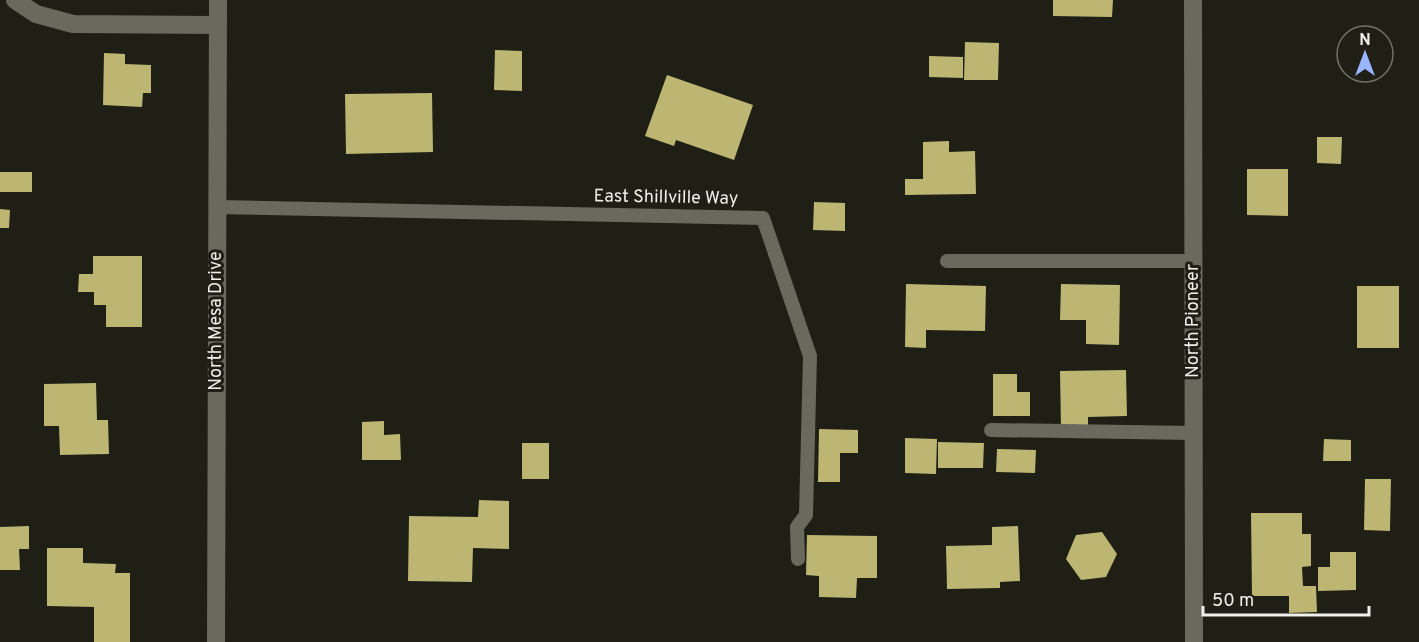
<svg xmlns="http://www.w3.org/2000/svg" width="1419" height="642" viewBox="0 0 1419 642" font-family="Overpass,sans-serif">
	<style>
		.building { fill: #bcb672 }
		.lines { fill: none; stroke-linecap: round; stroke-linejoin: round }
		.lane { stroke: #6a695e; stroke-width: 14 }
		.street { stroke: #6a695e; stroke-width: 18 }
		.secondary { stroke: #6a695e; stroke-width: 18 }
		.labels { text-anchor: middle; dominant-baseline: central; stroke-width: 6; stroke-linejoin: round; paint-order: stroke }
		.street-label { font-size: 18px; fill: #f0efe9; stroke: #1f1f16 }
	</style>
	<rect width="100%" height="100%" fill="#1f1f16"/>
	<path class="building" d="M1053 0H1113L1112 17 1053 16Z
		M965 42 999 43 998 80H964Z
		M495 50 522 51V91L494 90Z
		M104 53 125 54V64L151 65V93H143L142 107 103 105Z
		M929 56 963 57V78L929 77Z
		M667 75 753 105 734 160 676 140 674 146 645 136Z
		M432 93 433 152 346 154 345 94Z
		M1317 137H1342L1341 164 1317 163Z
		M949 141V152L975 151 976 194 905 195V179H923V142Z
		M1247 169H1288V216L1247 215Z
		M0 172H32V192H0Z
		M814 202 845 203V231L813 230Z
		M0 209 10 210 9 228H0Z
		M93 256H142V327H106V305H94V292H78L79 274H93Z
		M906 284 986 286 985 331 926 330V348L905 347Z
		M1061 284 1120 285 1119 345 1086 344V320H1060Z
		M1357 286H1399V348H1357Z
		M1126 370 1127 416 1088 417V429H1061L1060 371Z
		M993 374H1017V392H1030V416H993Z
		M96 383 97 420H108L109 454 60 455 59 426H44V384Z
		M384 421V435L400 434 401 460H362V422Z
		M819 429 858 430V453H840V482H818Z
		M905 438 937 439 936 474 905 473Z
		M1324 439 1351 440V461H1323Z
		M938 442 984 443 983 468H938Z
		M522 443H549V479H522Z
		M997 449 1036 450 1035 473 996 472Z
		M1365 479H1391L1390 531 1364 530Z
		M479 500 509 501V549L473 548 472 582 408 581 409 516 478 517Z
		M1251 513H1302V534H1311V566L1302 567 1303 586H1316L1317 612 1289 613V596H1252Z
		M29 526V549H19L20 570H0V527Z
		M1018 526 1020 581 1000 582V588L947 589 946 546 992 545V527Z
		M1102 532 1117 554 1106 577 1081 580 1066 559 1076 535Z
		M807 535 877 536V578H857L856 598 819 597V576L806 575Z
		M47 548H83V563L116 564 115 573H130V642H94V607L47 606Z
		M1330 552H1356V590L1318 591V567H1330Z"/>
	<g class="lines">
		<path class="lane" d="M217 207 763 218 810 356 806 515 797 527 798 559
			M947 261H1193
			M991 430 1193 433"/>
		<path class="street" d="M15 0 36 14 73 24 217 25
			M1193 0 1194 642"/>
		<path class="secondary" d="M216 642 218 0"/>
	</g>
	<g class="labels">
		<g class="street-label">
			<text transform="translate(666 198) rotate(1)">East Shillville Way</text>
			<text transform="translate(216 321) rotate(-90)">North Mesa Drive</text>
			<text transform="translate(1193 321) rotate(-90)">North Pioneer</text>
		</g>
	</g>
	<g transform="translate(1365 54)"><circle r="28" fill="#1f1f16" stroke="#73726a" stroke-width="1.5"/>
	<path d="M0-4.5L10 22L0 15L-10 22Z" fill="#98b5fd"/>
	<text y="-9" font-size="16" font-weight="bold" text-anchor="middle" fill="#f0efe9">N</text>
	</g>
	<path d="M1203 606v9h166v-9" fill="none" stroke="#f0efe9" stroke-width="3"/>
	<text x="1212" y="606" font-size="18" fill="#f0efe9" stroke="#1f1f16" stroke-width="4.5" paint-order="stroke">50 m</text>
</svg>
